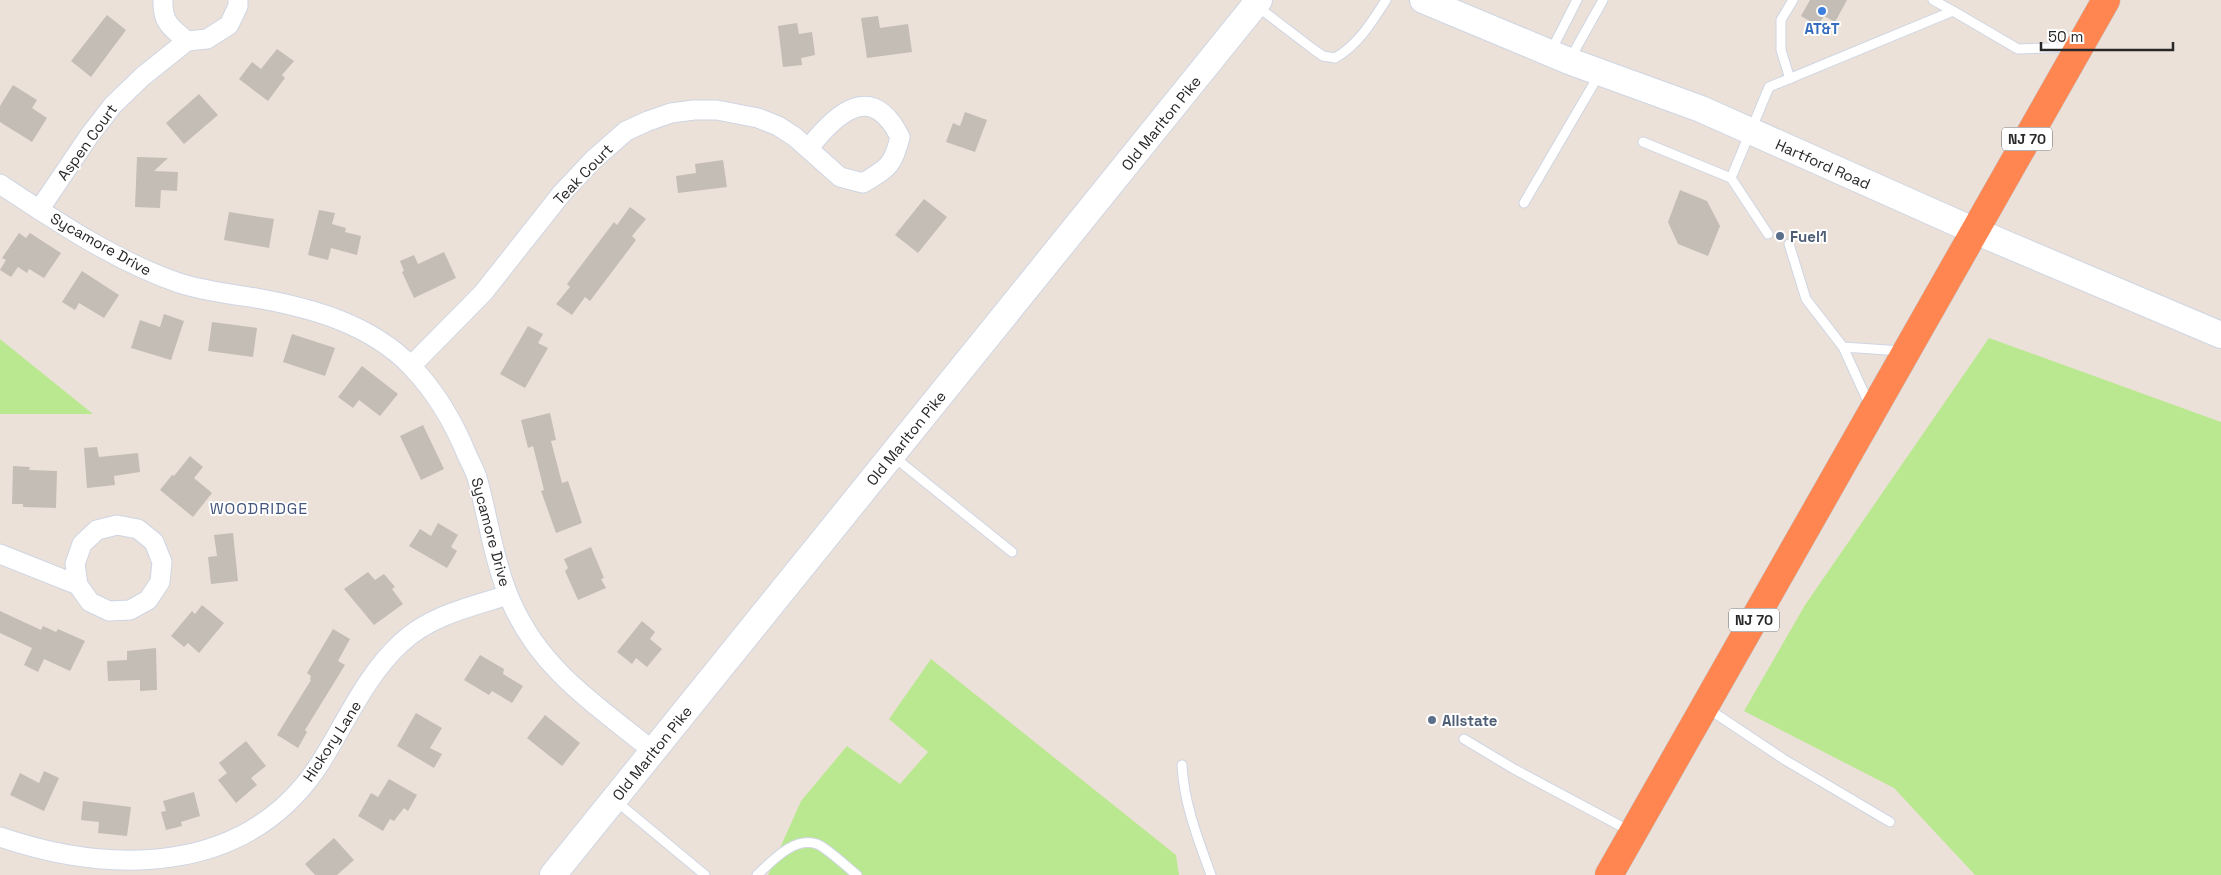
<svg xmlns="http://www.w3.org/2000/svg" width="2221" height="875" viewBox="0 0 2221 875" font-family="'Space Grotesk',sans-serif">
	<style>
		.green { fill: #bae890 }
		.building { fill: #c3bdb5 }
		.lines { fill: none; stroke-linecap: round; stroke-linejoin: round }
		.lane-casing { stroke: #ced5e3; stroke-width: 11 }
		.street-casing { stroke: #ced5e3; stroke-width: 21 }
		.secondary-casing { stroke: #ced5e3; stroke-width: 28 }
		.highway-casing { stroke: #c3c3c3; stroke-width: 29 }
		.lane { stroke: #fff; stroke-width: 9 }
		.street { stroke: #fff; stroke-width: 19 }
		.secondary { stroke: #fff; stroke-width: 26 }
		.highway { stroke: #ff8551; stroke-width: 28 }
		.shop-dot { fill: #3f7fe0; stroke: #fff; stroke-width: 2 }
		.service-dot { fill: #5c6f8a; stroke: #fff; stroke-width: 2 }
		.labels { text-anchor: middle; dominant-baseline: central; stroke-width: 4; stroke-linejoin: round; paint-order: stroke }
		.shield { fill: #fff; stroke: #686868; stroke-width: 1 }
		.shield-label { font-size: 14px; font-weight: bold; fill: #282828 }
		.shop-label { font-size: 15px; font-weight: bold; fill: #366cbe; stroke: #fff }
		.street-label { font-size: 15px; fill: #282828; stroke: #fff }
		.service-label { font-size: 15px; font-weight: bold; fill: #4e5e75; stroke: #fff; text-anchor: start }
		.neighbourhood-label { font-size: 16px; letter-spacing: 1px; fill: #45577d; stroke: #fff }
	</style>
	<rect width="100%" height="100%" fill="#ece1d9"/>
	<path class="green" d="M1989 338 2221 422V875H1975L1894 788 1744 711 1805 605Z
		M0 339 93 414H0Z
		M931 659 1176 855 1179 875H768L801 801 847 746 900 784 928 752 889 719Z"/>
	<path class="building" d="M1810 0H1847L1835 22 1824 16 1818 26 1801 16Z
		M107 15 126 30 91 77 71 61Z
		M878 16 880 28 908 24 912 52 867 58 861 18Z
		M797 23 799 34 812 32 815 55 801 58 802 65 783 67 778 26Z
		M277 49 294 61 282 75 285 78 268 101 239 79 252 62 261 69Z
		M13 85 37 100 32 108 47 118 32 142 0 122V106Z
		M199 94 218 115 184 144 166 123Z
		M965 112 987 120 975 152 946 142 953 123 960 126Z
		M137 157 168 158 154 171 178 172 177 191 161 190 160 208 135 207Z
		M723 160 727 187 678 193 676 176 696 173 695 164Z
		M1680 190 1707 201 1720 226 1708 256 1678 244 1668 222Z
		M924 199 947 217 918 253 895 235Z
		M630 207 646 219 632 236 636 240 590 301 585 297 572 315 556 304 570 287 567 284 614 222 617 225Z
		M319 210 335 213 332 224 346 228 345 232 361 236 357 255 331 248 328 260 308 255Z
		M229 212 274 219 269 248 224 240Z
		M19 233 26 238 30 233 61 253 44 278 29 269 27 273 18 267 11 277 0 270 6 260 2 258Z
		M444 252 456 278 414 298 402 272 404 271 400 261 414 255 418 264Z
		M82 271 119 295 104 318 79 303 75 310 62 302Z
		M164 314 184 321 171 360 131 348 140 320 160 327Z
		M212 322 257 328 253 357 208 351Z
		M528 326 543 334 538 343 548 348 525 388 500 374Z
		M292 334 335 348 325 376 283 362Z
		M362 366 398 394 380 416 359 400 353 408 338 397Z
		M550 413 556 440 551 441 562 483 568 481 582 523 556 533 541 491 544 490 533 446 528 448 521 420Z
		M423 425 444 469 421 480 400 436Z
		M97 447 99 457 138 453 140 472 114 476 115 485 87 488 84 448Z
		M190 456 203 467 194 478 212 493 193 517 160 490 172 475 174 476Z
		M13 466 30 467 29 470 57 471 56 508 23 507V504H12Z
		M438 523 458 535 451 547 457 551 447 568 409 546 420 529 431 536Z
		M233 533 238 581 211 584 208 557 217 556 214 535Z
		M591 547 604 578 601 579 606 588 578 600 565 571 568 568 564 559Z
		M368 572 375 580 384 574 395 587 392 589 403 604 374 625 344 589Z
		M202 605 224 623 199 653 188 643 184 647 171 636 192 611 195 614Z
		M0 611 41 630 43 626 56 632 58 629 85 641 70 671 44 659 38 672 24 665 32 648 0 633Z
		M642 621 655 632 650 639 662 649 647 667 636 658 632 664 617 652Z
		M333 629 350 639 338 661 345 665 305 730 307 732 298 748 277 735 311 680 310 679 311 676 307 673Z
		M156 648 157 690 140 691V680L108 681 107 661 127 660V651Z
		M480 655 504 669 503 674 523 686 512 703 492 691 489 695 464 680Z
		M416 713 442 728 430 748 442 754 434 768 397 746Z
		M545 715 580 743 562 766 527 738Z
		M246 741 266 766 251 778 257 785 236 803 218 780 227 773 219 763Z
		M44 771 59 778 44 811 10 795 20 773 39 783Z
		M389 779 417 795 408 811 404 808 394 821 390 819 383 831 358 816 371 793 378 797Z
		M194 792 200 816 181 822 182 826 166 830 161 812 166 811 163 801Z
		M83 801 131 807 127 836 98 833 99 822 81 820Z
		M334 838 354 860 337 875H315L305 864Z"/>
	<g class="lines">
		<g class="lane-casing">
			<path id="lane" d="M1933 0 1953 11
				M1258 7 1313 49 1323 56 1335 58C1358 45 1372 22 1386 0
				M1551 51 1577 0
				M1570 59 1603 0
				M1790 79 1781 50V20L1793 0
				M1643 142 1731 178 1768 234
				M1731 178 1769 87 1953 11 2018 49 2075 47
				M1524 203 1600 73
				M1789 244 1806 299 1843 347 1870 406
				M1843 347 1902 351
				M894 457 1012 552
				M1707 708 1785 760 1890 822
				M1464 739 1514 769 1630 831
				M1182 765C1184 804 1198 839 1211 875
				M616 801 705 875
				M757 875C772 861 794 836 817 844 826 847 848 868 857 875"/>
		</g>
		<g class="street-casing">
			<path id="street" d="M163 0C162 22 171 28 187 41
				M0 184C56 221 115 261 179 283 204 291 230 294 256 298 312 308 370 324 411 366 435 391 454 423 467 455 471 464 476 472 478 481 489 522 495 568 513 606 544 673 598 706 653 751
				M39 210 89 136 113 105 142 77 187 41 207 39 229 25 238 6V0
				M411 366 483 293 562 193 593 160 626 131 648 121 671 113 694 110H717L758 118 778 126 795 137 840 177 863 183C888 168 893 166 900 137 872 81 837 112 809 148
				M0 554 78 585 90 602 109 611 130 610 148 600 160 582 162 562 154 542 138 529 117 525 97 530 82 544 75 564 78 585
				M0 837C112 875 244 875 317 768 344 727 364 677 401 643 431 615 470 607 508 595"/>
		</g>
		<g class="secondary-casing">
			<path id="secondary" d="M1423 0 1569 61 1701 109 1975 231 2221 335
				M553 875 1259 0"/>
		</g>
		<g class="highway-casing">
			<path id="highway" d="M1609 875 2106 0"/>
		</g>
		<use href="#lane" class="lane"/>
		<use href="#street" class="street"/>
		<use href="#secondary" class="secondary"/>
		<use href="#highway" class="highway"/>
	</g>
	<circle class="shop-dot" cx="1822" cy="11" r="5"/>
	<g class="service-dot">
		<circle cx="1780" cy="236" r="5"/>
		<circle cx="1432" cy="720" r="5"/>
	</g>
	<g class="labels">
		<g class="shield">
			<rect x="2002" y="127.5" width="50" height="23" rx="4"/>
			<rect x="1729" y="608.5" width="50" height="23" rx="4"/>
		</g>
		<g class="shield-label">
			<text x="2027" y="139">NJ 70</text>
			<text x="1754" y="620">NJ 70</text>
		</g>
		<g class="shop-label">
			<text x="1822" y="28">AT&amp;T</text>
		</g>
		<g class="street-label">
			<text transform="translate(1161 123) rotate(-51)">Old Marlton Pike</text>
			<text transform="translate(87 142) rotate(-54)">Aspen Court</text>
			<text transform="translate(1823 164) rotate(24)">Hartford Road</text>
			<text transform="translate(583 174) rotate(-46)">Teak Court</text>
			<text transform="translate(101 244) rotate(29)">Sycamore Drive</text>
			<text transform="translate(906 438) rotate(-51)">Old Marlton Pike</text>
			<text transform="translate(491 532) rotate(75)">Sycamore Drive</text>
			<text transform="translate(332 741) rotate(-57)">Hickory Lane</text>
			<text transform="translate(652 753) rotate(-51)">Old Marlton Pike</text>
		</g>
		<g class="service-label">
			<text x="1790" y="236">Fuel1</text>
			<text x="1442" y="720">Allstate</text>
		</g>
		<g class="neighbourhood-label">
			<text x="259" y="508">WOODRIDGE</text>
		</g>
	</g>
	<path d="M2041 42v8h132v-8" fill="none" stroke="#282828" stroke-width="2.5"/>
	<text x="2048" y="42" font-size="15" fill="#282828" stroke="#ffffff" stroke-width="4" paint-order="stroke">50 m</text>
</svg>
